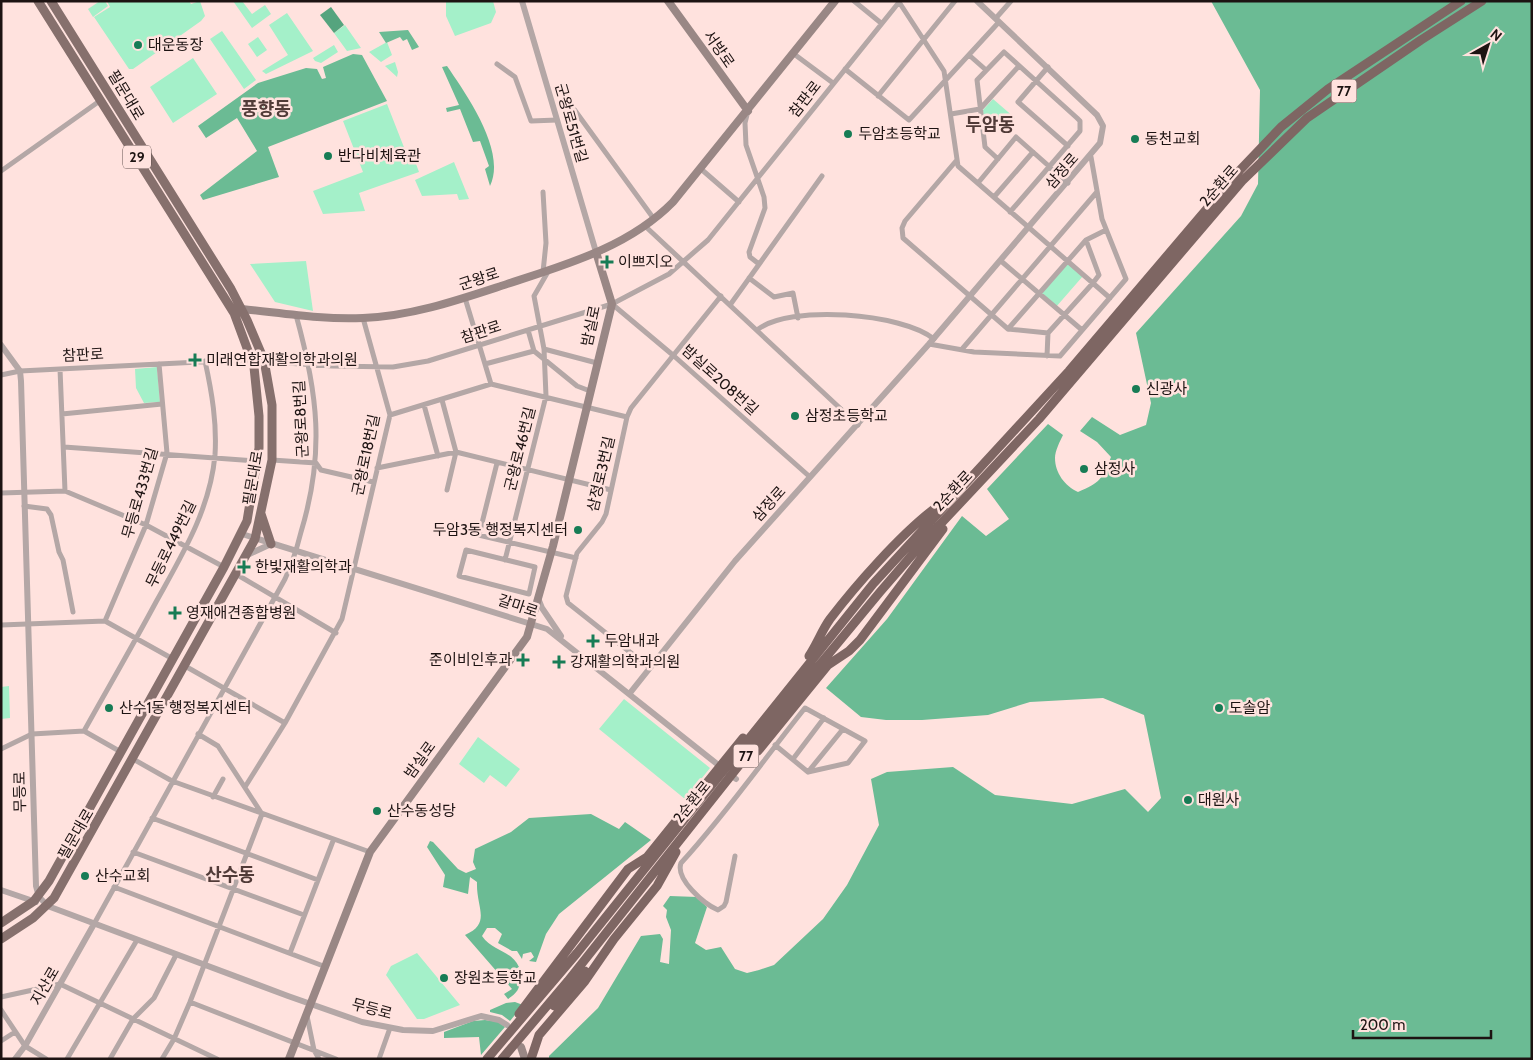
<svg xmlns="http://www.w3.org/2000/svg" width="1533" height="1060" viewBox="0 0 1533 1060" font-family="Cabin,'Noto Sans KR',sans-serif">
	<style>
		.green { fill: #a4f0c9 }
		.forest { fill: #6bbb94 }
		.water { fill: #55a47e }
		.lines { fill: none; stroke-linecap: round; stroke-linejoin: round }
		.minor { stroke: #b4a7a6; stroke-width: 5 }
		.tertiary { stroke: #b4a7a6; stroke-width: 6 }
		.secondary { stroke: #998785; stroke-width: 8 }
		.primary { stroke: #86706d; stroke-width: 9 }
		.trunk { stroke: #7e6663; stroke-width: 9 }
		.poi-dot { fill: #177c55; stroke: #ffe2de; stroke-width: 2 }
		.labels { text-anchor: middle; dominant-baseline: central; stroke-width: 5; stroke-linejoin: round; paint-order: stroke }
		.shield { fill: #ffe2de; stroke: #61514f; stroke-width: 1 }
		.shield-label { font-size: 14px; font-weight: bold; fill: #1d1312 }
		.poi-label { font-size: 15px; fill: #1d1312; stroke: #ffe2de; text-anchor: start }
		.street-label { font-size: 15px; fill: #1d1312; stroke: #ffe2de }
		.quarter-label { font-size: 18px; font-weight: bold; fill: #513b38; stroke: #ffe2de }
	</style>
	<rect width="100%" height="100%" fill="#ffe2de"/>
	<path class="green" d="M100 1H105L108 6 93 17 88 9Z
		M107 1H189L191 4 200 1 205 16 201 21 133 69H129L94 17 110 7Z
		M233 1H242L252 14 265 5 271 14 252 28Z
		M446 1H493L496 12 491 23 455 36 446 16Z
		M287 13 313 51 266 74 262 71 288 55 269 25Z
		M345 25 361 48 347 51 334 33Z
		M222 31 256 80 244 89 210 39Z
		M258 37 267 50 257 57 248 44Z
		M387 42 392 55 381 62 369 52Z
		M334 45 338 52 321 63 315 61 313 58Z
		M193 58 217 94 173 123 150 87Z
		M395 62 398 72 397 77 385 66Z
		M993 99 1015 118 1005 128 985 134 983 110Z
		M387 104 407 155 412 153 419 172 359 193 365 211 323 214 313 191 363 172 343 121Z
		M454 162 469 199 459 200 457 194 422 196 415 180Z
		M306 261 313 311 275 302 250 264Z
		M1068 263 1083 276 1056 307 1041 294Z
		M157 367 160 402 144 403 136 388 135 369Z
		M9 686 10 718 1 719V687Z
		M624 699 710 768 685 799 599 729Z
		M478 737 520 769 506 787 490 775 484 783 459 764Z
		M417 953 460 1005 424 1019H417L386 975 391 966Z"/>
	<path class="forest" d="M1211 1H1532V1059H549V1056L598 1008 641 936 660 934 663 939 660 962 669 964 671 930 666 917 667 910 663 906 670 896 697 897 707 907 695 943 706 950 721 947 735 969 747 973 759 970 774 965 823 919 847 885 879 825 871 779 887 772 953 767 995 795 1072 804 1125 789 1148 812 1161 798 1144 715 1103 698 1030 702 988 715 922 720H886L861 717 826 688 887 619 962 516 986 536 1009 519 987 489 1048 424 1063 435C1060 441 1055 451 1055 458 1055 473 1065 486 1078 492 1100 483 1102 479 1111 457L1097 442 1080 431 1092 417 1120 435 1146 425 1151 403 1136 333 1241 216 1258 184 1260 90Z
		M408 30 419 47 412 50 407 39 403 41 400 37 386 43 379 32Z
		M353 54 362 55 387 101 268 147 279 177 203 200 200 195 257 151 237 118 206 138 198 126 258 83 306 68 317 69 322 79 326 78 323 67Z
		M447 66C466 94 507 151 490 186L485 169 489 166 480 141 473 142 460 109 447 112 446 108 459 105 442 67Z
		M591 814 619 829 625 822 651 840 559 914 546 934 536 962 529 961 534 957 531 952 523 954 522 959 517 951H512L498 943 502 934 495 928H487L482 936C493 952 510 949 519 967L513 970 520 978C520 989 517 993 508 999L504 994 512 989 465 935C492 923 476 908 477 882L470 877 468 894 443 887 445 875 427 847 430 841 433 842 458 869 466 873 476 869 473 862 475 849 511 832 529 818Z
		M515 1002 523 1005 510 1021 502 1015 490 1012V1010L506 1003Z
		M485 1020 499 1022 505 1027 481 1055 479 1037 444 1038V1032L473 1021Z"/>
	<path class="water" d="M331 7 344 25 334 33 320 15Z"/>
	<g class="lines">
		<path class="minor" d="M854 1 881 23
			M899 2 944 71 958 166 1110 298
			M996 18 1011 1
			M794 54 833 83
			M969 55 986 70
			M497 64 515 77 531 121 557 120
			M1048 67 1018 102 1068 146
			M845 69 909 120 999 22
			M878 96 955 1
			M571 105 654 219
			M748 111 745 123 746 145 764 197 765 208 749 252 750 257 759 264
			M951 114 980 109 1019 66
			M998 159 985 147 977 80 1004 52 1077 118 1080 121V131L1010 212
			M956 161 905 221 902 228 903 238 1008 329 1048 333 1093 283 1099 275 1086 240
			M701 169 739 202
			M1 171 101 100
			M978 183 1016 137 1068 183
			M994 197 1033 152
			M645 226 858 425
			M1001 261 1082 330
			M543 272 546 243 543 192
			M749 278 774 297 793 293 798 318
			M465 298 491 384
			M612 304 674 356 810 477
			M730 305 822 176
			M1008 329 1086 240 1106 230
			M528 330 534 351 577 386 590 391
			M757 330C789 304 902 313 934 339
			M929 344 974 352 1060 356 1126 279 1102 219 1091 157
			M963 348 1096 193
			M544 349 597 363
			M1047 356 1048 333
			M485 364 534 351
			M60 369 65 491
			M1 375 20 371 239 360 332 366 393 367 428 361 612 304 669 274 708 240 900 1
			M442 400 456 452 447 490
			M424 405 438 456
			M62 414 162 404
			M390 415 491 384 627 417
			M64 447 257 461
			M272 460 316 463 321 470 373 482
			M377 468 456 452 611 490
			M1 493 65 491 146 525 224 567
			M24 506 47 509 51 515 59 552 63 560 73 612
			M440 526 576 558
			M479 535 497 463
			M466 550 535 567 529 594 459 576Z
			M505 560 546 396 544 349 534 296 549 270
			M236 574 336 633
			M105 621 146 525 167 453 159 364
			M1 625 105 621 173 659
			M185 666 285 723
			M650 668 568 603 566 596 577 553 602 522 606 514 627 417 631 408 721 296
			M84 731C108 688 133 645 156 602 182 555 210 510 215 455 217 423 212 393 205 361
			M1 749 32 734 84 731 121 752
			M133 759 172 781 370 852
			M793 759 824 718
			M808 772 843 729
			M245 787 285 723 342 619 390 415 363 318
			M213 797 223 779
			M152 818 318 880
			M133 852 304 915
			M735 856 726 902 724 906 718 910C704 904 675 879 681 863 726 814 764 759 805 708L865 741 848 763 808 772 775 745
			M114 887 326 967
			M94 924 285 579C292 564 297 548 301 532 325 453 318 394 296 315
			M290 953 333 841
			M1 997 60 984 217 1059
			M190 1002 336 1059
			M1 1010 25 1046 46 1059
			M307 1016 314 1050 319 1059
			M1 1041 15 1032
			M67 1059 137 940
			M110 1059 133 1019 154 998 176 955
			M162 1059 174 1039 190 1002 262 814 218 746 198 734
			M379 1059 390 1028"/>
		<path class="tertiary" d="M522 1 596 252
			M1 345 20 371 21 381 36 886 39 897 48 906
			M242 534 547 629 736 779
			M245 556 271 544
			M538 598 542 608 561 636
			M630 693 735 561 929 344 1100 143 1103 126 1097 115 977 1
			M1 890 36 902
			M45 905 288 996 362 1022 403 1030 433 1031 481 1016 499 1020 507 1025
			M15 1059 25 1046 94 924"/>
		<path class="secondary" d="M668 1 748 111
			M238 311 242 309C282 313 323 320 363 318 413 316 461 299 507 284 565 265 629 247 673 202L835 1
			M521 1047 525 1059
			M289 1059 370 852 527 637 553 546 612 304 596 252"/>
		<path class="primary" d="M261 514 271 544
			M1 923 34 901 49 881 224 567 247 521 259 448V416L254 367 234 313 38 1
			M1 939 33 918 54 898 255 539 272 460V405L264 360 247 320 231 289 51 1"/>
		<path class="trunk" d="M809 656C817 644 822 630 830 619 856 585 900 535 934 509
			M758 751 828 665 849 651 860 640 943 529
			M554 1006 585 971
			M519 1014 628 869 647 857 743 738
			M487 1059 577 953 873 584 1069 371 1240 170 1281 127 1328 89 1461 1
			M502 1059 568 981 798 691 880 592 918 548 1039 419 1242 181 1307 118 1421 40 1482 1
			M531 1059 539 1035 585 981 614 939 657 886 676 852"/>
	</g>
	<g class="poi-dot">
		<circle cx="138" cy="45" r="5"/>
		<circle cx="848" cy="134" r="5"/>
		<circle cx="1135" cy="139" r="5"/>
		<circle cx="328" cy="156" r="5"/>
		<path d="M604.5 254.5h5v5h5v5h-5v5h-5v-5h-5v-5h5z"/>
		<path d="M192.5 352.5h5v5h5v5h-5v5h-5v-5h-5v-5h5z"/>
		<circle cx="1136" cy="389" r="5"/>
		<circle cx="795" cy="416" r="5"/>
		<circle cx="1084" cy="469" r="5"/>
		<circle cx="578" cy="530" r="5"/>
		<path d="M241.5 559.5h5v5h5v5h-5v5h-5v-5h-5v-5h5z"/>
		<path d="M172.5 605.5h5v5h5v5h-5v5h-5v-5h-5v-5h5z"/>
		<path d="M590.5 633.5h5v5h5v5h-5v5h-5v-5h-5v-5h5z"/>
		<path d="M520.5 652.5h5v5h5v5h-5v5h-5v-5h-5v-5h5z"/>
		<path d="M556.5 654.5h5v5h5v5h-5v5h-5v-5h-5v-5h5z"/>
		<circle cx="109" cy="708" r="5"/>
		<circle cx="1219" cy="708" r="5"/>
		<circle cx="1188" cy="800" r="5"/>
		<circle cx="377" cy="811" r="5"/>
		<circle cx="85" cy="876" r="5"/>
		<circle cx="444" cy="978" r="5"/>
	</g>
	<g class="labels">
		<g class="shield">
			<rect x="1331.5" y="79.5" width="25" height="23" rx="4"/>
			<rect x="123" y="145.5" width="28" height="23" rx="4"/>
			<rect x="733.5" y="744.5" width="25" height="23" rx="4"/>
		</g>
		<g class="shield-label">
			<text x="1344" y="91">77</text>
			<text x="137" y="157">29</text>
			<text x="746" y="756">77</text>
		</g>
		<g class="poi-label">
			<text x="148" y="45">대운동장</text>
			<text x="858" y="134">두암초등학교</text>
			<text x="1145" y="139">동천교회</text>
			<text x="338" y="156">반다비체육관</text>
			<text x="618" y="262">이쁘지오</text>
			<text x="206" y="360">미래연합재활의학과의원</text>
			<text x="1146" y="389">신광사</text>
			<text x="805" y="416">삼정초등학교</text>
			<text x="1094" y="469">삼정사</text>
			<text x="568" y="530" text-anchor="end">두암3동 행정복지센터</text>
			<text x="255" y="567">한빛재활의학과</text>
			<text x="186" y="613">영재애견종합병원</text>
			<text x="604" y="641">두암내과</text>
			<text x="512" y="660" text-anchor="end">준이비인후과</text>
			<text x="570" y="662">강재활의학과의원</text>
			<text x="119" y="708">산수1동 행정복지센터</text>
			<text x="1229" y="708">도솔암</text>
			<text x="1198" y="800">대원사</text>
			<text x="387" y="811">산수동성당</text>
			<text x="95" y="876">산수교회</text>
			<text x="454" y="978">장원초등학교</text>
		</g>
		<g class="street-label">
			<text transform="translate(719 49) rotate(55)">서방로</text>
			<text transform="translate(126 95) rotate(59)">필문대로</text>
			<text transform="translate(805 99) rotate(-52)">참판로</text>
			<text transform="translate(571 123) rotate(74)">군왕로51번길</text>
			<text transform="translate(1062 171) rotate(-49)">삼정로</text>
			<text transform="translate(1219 186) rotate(-49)">2순환로</text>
			<text transform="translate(479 279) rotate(-18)">군왕로</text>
			<text transform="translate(591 326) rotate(-78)">밤실로</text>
			<text transform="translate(481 332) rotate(-18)">참판로</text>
			<text transform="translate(83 355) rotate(-3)">참판로</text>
			<text transform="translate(720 380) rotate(42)">밤실로208번길</text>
			<text transform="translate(301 419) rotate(-93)">군왕로8번길</text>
			<text transform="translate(520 449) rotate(-76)">군왕로46번길</text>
			<text transform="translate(366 455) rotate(-78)">군왕로18번길</text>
			<text transform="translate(601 474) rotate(-77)">삼정로3번길</text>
			<text transform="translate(253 478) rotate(-80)">필문대로</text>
			<text transform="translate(953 491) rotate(-47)">2순환로</text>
			<text transform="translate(140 493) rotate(-74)">무등로433번길</text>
			<text transform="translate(769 504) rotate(-48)">삼정로</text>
			<text transform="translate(171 544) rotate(-64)">무등로449번길</text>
			<text transform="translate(518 606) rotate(18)">갈마로</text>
			<text transform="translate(420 760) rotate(-54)">밤실로</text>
			<text transform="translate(20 792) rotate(-91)">무등로</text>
			<text transform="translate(692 802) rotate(-51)">2순환로</text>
			<text transform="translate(76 834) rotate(-60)">필문대로</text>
			<text transform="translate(45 986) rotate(-60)">지산로</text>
			<text transform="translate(372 1009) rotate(15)">무등로</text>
		</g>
		<g class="quarter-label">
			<text x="266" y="109">풍향동</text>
			<text x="990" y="125">두암동</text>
			<text x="230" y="875">산수동</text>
		</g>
	</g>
	<rect width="1533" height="1060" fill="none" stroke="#1d1312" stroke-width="5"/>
	<g transform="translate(1488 45) rotate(39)" stroke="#ffe2de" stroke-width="4" paint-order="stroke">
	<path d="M0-4L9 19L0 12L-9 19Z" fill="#1d1312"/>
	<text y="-8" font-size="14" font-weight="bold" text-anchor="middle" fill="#1d1312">N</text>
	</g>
	<path d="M1353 1030v8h138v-8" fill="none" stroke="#1d1312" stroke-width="2.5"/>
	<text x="1360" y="1030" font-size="15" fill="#1d1312" stroke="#ffe2de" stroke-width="4" paint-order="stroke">200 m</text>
</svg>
